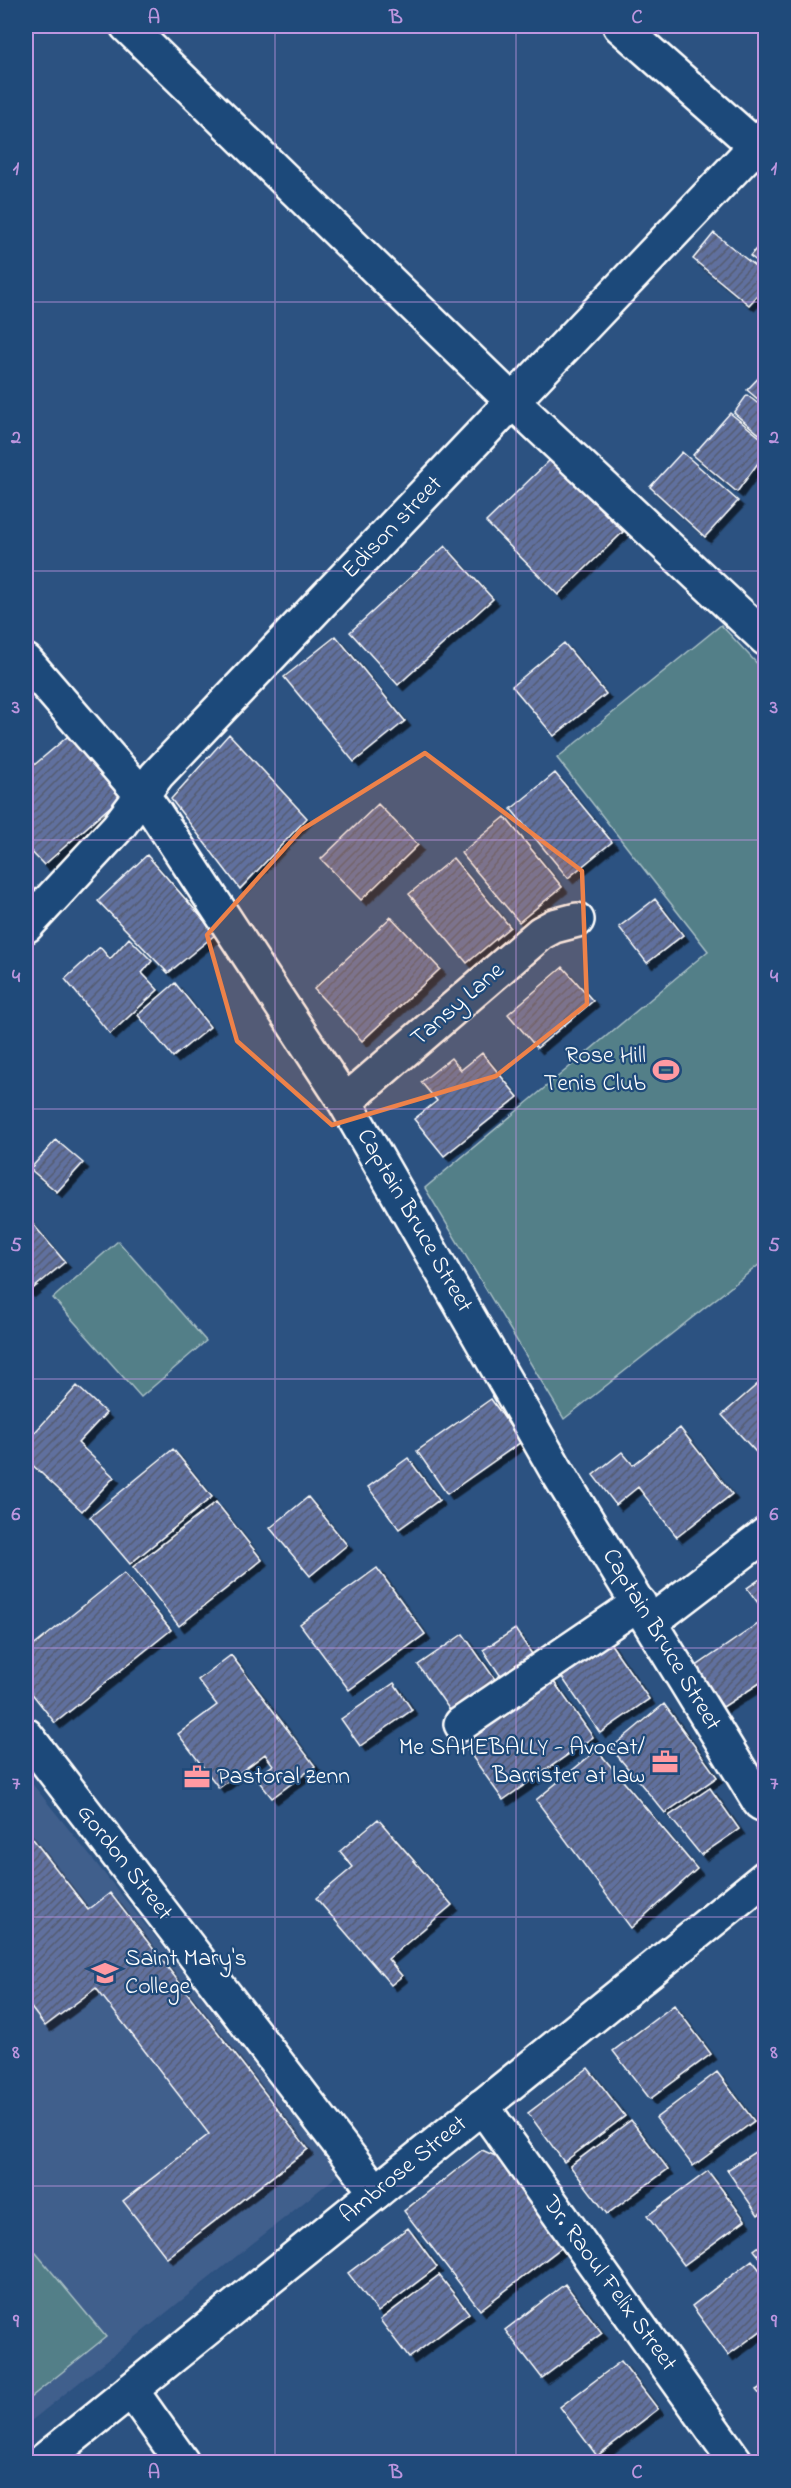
<svg xmlns="http://www.w3.org/2000/svg" width="791" height="2488" viewBox="0 0 791 2488" font-family="'Indie Flower',sans-serif">
	<style>
		.built { fill: #405e8c }
		.pitch { fill: #527f88; stroke: #a8bfc4; stroke-width: 1.5 }
		.building { fill: url(#building-hatch); stroke: #fff; stroke-width: 1.5; filter: url(#shadow) }
		.lines { fill: none; stroke-linecap: round; stroke-linejoin: round }
		.minor-casing { stroke: #fff; stroke-width: 38 }
		.tertiary-casing { stroke: #fff; stroke-width: 38 }
		.minor { stroke: #1f4a7a; stroke-width: 33 }
		.tertiary { stroke: #1f4a7a; stroke-width: 33 }
		.marked { fill: #ee8249; fill-opacity: 0.2; stroke: #ee8249; stroke-width: 4.5; stroke-linejoin: round }
		.grid { fill: none; stroke: #bd96df; stroke-width: 1.5; stroke-opacity: 0.55 }
		.labels { text-anchor: middle; dominant-baseline: central; stroke-width: 4.5; stroke-linejoin: round; paint-order: stroke }
		.street-label { font-size: 24px; fill: #fff; stroke: #1f4a7a }
		.poi-label { font-size: 24px; fill: #fff; stroke: #1f4a7a; text-anchor: end }
		.neatline { fill: none; stroke: #bd96df; stroke-width: 2 }
		.grid-label { font-size: 20px; text-anchor: middle; font-weight: bold; fill: #bd96df }
	</style>
	<defs>
		<pattern id="building-hatch" width="6" height="6" patternUnits="userSpaceOnUse" patternTransform="scale(1.5)"><rect width="6" height="6" fill="#60709e"/><path d="M-1 1l2-2M0 6l6-6M5 7l2-2" fill="none" stroke="#555c71"/></pattern>
		<filter id="shadow"><feDropShadow dx="5.5" dy="5.5" stdDeviation="0" flood-color="#0009"/></filter>
	</defs>
	<rect width="100%" height="100%" fill="#2c5281"/>
	<filter id="ink" filterUnits="userSpaceOnUse"><feTurbulence type="fractalNoise" baseFrequency=".0167" numOctaves="2"/><feDisplacementMap in="SourceGraphic" scale="12" xChannelSelector="R" yChannelSelector="G"/><feConvolveMatrix kernelMatrix="1 2 1 2 8 2 1 2 1" color-interpolation-filters="sRGB"/></filter>
	<g filter="url(#ink)">
		<path class="built" d="M26 1776 343 2171 26 2425Z"/>
		<path class="pitch" d="M721 625 765 672V1260L564 1419 425 1188 708 951 557 758Z
			M118 1241 206 1341 141 1397 53 1298Z
			M26 2241 106 2337 26 2401Z"/>
		<path class="building" d="M714 233 766 275V286L749 305 693 259Z
			M766 237V268L750 256Z
			M766 370V406L747 390Z
			M747 395 766 410V434L763 437 734 413Z
			M730 413 766 442V452L737 492 693 455Z
			M682 452 738 501 705 537 650 487Z
			M551 459 623 532 558 595 486 522Z
			M445 546 493 599 398 685 350 632Z
			M336 636 405 721 354 762 284 677Z
			M564 643 606 694 554 736 512 686Z
			M73 732 129 790 44 865 26 846V772Z
			M229 734 307 818 240 889 171 799Z
			M555 773 612 842 568 878 511 809Z
			M378 804 418 845 361 900 321 859Z
			M505 817 562 887 519 922 461 853Z
			M147 855 216 934 168 973 98 901Z
			M453 858 510 927 467 963 409 894Z
			M655 899 683 935 647 963 619 927Z
			M391 917 440 969 362 1041 314 989Z
			M129 938 152 961 142 973 158 990 110 1034 65 979 100 947 110 959Z
			M563 967 593 1001 537 1048 508 1014Z
			M175 983 210 1027 173 1057 138 1015Z
			M482 1053 518 1097 444 1156 414 1119 437 1101 421 1082 451 1058 461 1070Z
			M56 1140 83 1163 57 1192 30 1169Z
			M26 1216 65 1262 29 1292 26 1288Z
			M766 1377V1463L722 1415Z
			M77 1386 106 1413 78 1443 114 1477 82 1511 26 1459V1442Z
			M491 1399 521 1442 447 1494 417 1451Z
			M680 1428 732 1494 677 1537 638 1487 616 1505 593 1475 622 1452 633 1465Z
			M173 1449 212 1497 130 1564 90 1517Z
			M408 1458 439 1500 399 1529 368 1487Z
			M308 1497 347 1545 310 1576 270 1528Z
			M216 1502 262 1560 179 1626 133 1567Z
			M377 1568 425 1634 349 1690 300 1624Z
			M124 1573 171 1630 55 1723 26 1686V1652Z
			M766 1575V1614L747 1588Z
			M758 1624 766 1635V1679L723 1707 695 1667Z
			M515 1629 536 1660 504 1681 483 1650Z
			M463 1634 499 1685 454 1716 418 1665Z
			M606 1637 649 1699 600 1733 557 1670Z
			M231 1655 315 1766 272 1798 256 1778 273 1765 265 1754 219 1788 178 1734 217 1705 198 1680Z
			M549 1675 593 1737 503 1800 459 1738Z
			M394 1683 412 1710 360 1746 341 1719Z
			M664 1704 717 1777 665 1813 611 1748Z
			M597 1750 697 1869 631 1928 536 1800Z
			M710 1788 739 1829 701 1855 669 1816Z
			M378 1819 452 1905 388 1959 402 1976 391 1985 316 1898 353 1867 340 1851Z
			M26 1830 88 1910 110 1893 308 2149 167 2258 123 2201 209 2134 96 1988 45 2026 26 2001Z
			M674 2005 711 2054 650 2099 613 2051Z
			M588 2068 625 2116 564 2162 528 2113Z
			M717 2072 754 2121 693 2166 656 2118Z
			M631 2120 668 2169 607 2214 570 2166Z
			M761 2148 766 2155V2210L758 2215 727 2170Z
			M482 2150 500 2158 566 2244 480 2310 404 2211Z
			M708 2171 745 2220 684 2265 647 2216Z
			M408 2228 437 2267 378 2312 348 2273Z
			M766 2241V2265L754 2250Z
			M752 2260 766 2278V2327L728 2355 692 2306Z
			M439 2275 469 2313 409 2358 380 2320Z
			M565 2284 602 2333 542 2378 505 2330Z
			M621 2361 658 2409 597 2456 560 2407Z
			M766 2384V2402L756 2390Z"/>
		<g class="lines">
			<g class="minor-casing">
				<path id="minor" d="M127 26 513 402 766 639
					M620 26 766 155
					M26 661 142 795 156 814 345 1102 555 1468 760 1803 766 1806
					M26 926 118 827 157 775 766 135
					M345 1102 541 933 554 926 577 920
					M651 1622 766 1534
					M461 1724 639 1603
					M26 1735 376 2192
					M482 2106 736 2462
					M131 2390 182 2462"/>
			</g>
			<g class="tertiary-casing">
				<path id="tertiary" d="M42 2462 766 1877"/>
			</g>
			<use href="#minor" class="minor"/>
			<use href="#tertiary" class="tertiary"/>
		</g>
	</g>
	<path class="marked" d="M425 753 582 871 587 1004 496 1076 332 1125 237 1041 207 935 301 830Z"/>
	<path class="grid" d="M275 26V2462M516 26V2462M26 302H766M26 571H766M26 840H766M26 1109H766M26 1379H766M26 1648H766M26 1917H766M26 2186H766"/>
	<defs>
		<g id="stadium-bare" transform="scale(2.07)"><path d="M0-5a6.5 5 0 1 0 0 10a6.5 5 0 1 0 0-10ZM-3.5-1.8h7v3.6h-7Z" fill="#ff9aa2" stroke="#1f4a7a" stroke-width="2.5" paint-order="stroke"/></g>
		<g id="office-bare" transform="scale(2.07)"><path d="M-6-3h4V-5.5h4V-3h4V5H-6ZM-1-4.5V-3h2v-1.5ZM-6 0V1H6V0Z" fill="#ff9aa2" stroke="#1f4a7a" stroke-width="2.5" paint-order="stroke"/></g>
		<g id="school-bare" transform="scale(2.07)"><path d="M0-5L7-2L0 1L-7-2ZM-4 1L0 2.5L4 1V4Q0 6-4 4Z" fill="#ff9aa2" stroke="#1f4a7a" stroke-width="2.5" paint-order="stroke"/></g>
	</defs>
	<g fill-rule="evenodd">
		<use href="#stadium-bare" x="666" y="1070"/>
		<use href="#office-bare" x="665" y="1762"/>
		<use href="#office-bare" x="197" y="1777"/>
		<use href="#school-bare" x="105" y="1973"/>
	</g>
	<g class="labels">
		<g class="street-label">
			<text transform="translate(393 528) rotate(-46)">Edison street</text>
			<text transform="translate(458 1005) rotate(-41)">Tansy Lane</text>
			<text transform="translate(414 1221) rotate(60)">Captain Bruce Street</text>
			<text transform="translate(661 1640) rotate(59)">Captain Bruce Street</text>
			<text transform="translate(124 1863) rotate(52)">Gordon Street</text>
			<text transform="translate(404 2170) rotate(-39)">Ambrose Street</text>
			<text transform="translate(609 2284) rotate(54)">Dr. Raoul Felix Street</text>
		</g>
		<g class="poi-label">
			<text x="646" y="1056">Rose Hill<tspan x="646" dy="28">Tenis Club</tspan></text>
			<text x="645" y="1748">Me SAHEBALLY - Avocat/<tspan x="645" dy="28">Barrister at law</tspan></text>
			<text x="217" y="1777" text-anchor="start">Pastoral zenn</text>
			<text x="125" y="1959" text-anchor="start">Saint Mary's<tspan x="125" dy="28">College</tspan></text>
		</g>
	</g>
	<rect width="791" height="2488" fill="none" stroke="#1f4a7a" stroke-width="66"/>
	<rect x="33" y="33" width="725" height="2422" class="neatline"/>
	<g class="grid-label">
		<text x="154" y="23">A</text>
		<text x="396" y="23">B</text>
		<text x="637" y="23">C</text>
		<text x="16" y="174">1</text>
		<text x="774" y="174">1</text>
		<text x="16" y="443">2</text>
		<text x="774" y="443">2</text>
		<text x="16" y="713">3</text>
		<text x="774" y="713">3</text>
		<text x="16" y="982">4</text>
		<text x="774" y="982">4</text>
		<text x="16" y="1251">5</text>
		<text x="774" y="1251">5</text>
		<text x="16" y="1520">6</text>
		<text x="774" y="1520">6</text>
		<text x="16" y="1789">7</text>
		<text x="774" y="1789">7</text>
		<text x="16" y="2058">8</text>
		<text x="774" y="2058">8</text>
		<text x="16" y="2327">9</text>
		<text x="774" y="2327">9</text>
		<text x="154" y="2478">A</text>
		<text x="396" y="2478">B</text>
		<text x="637" y="2478">C</text>
	</g>
</svg>
